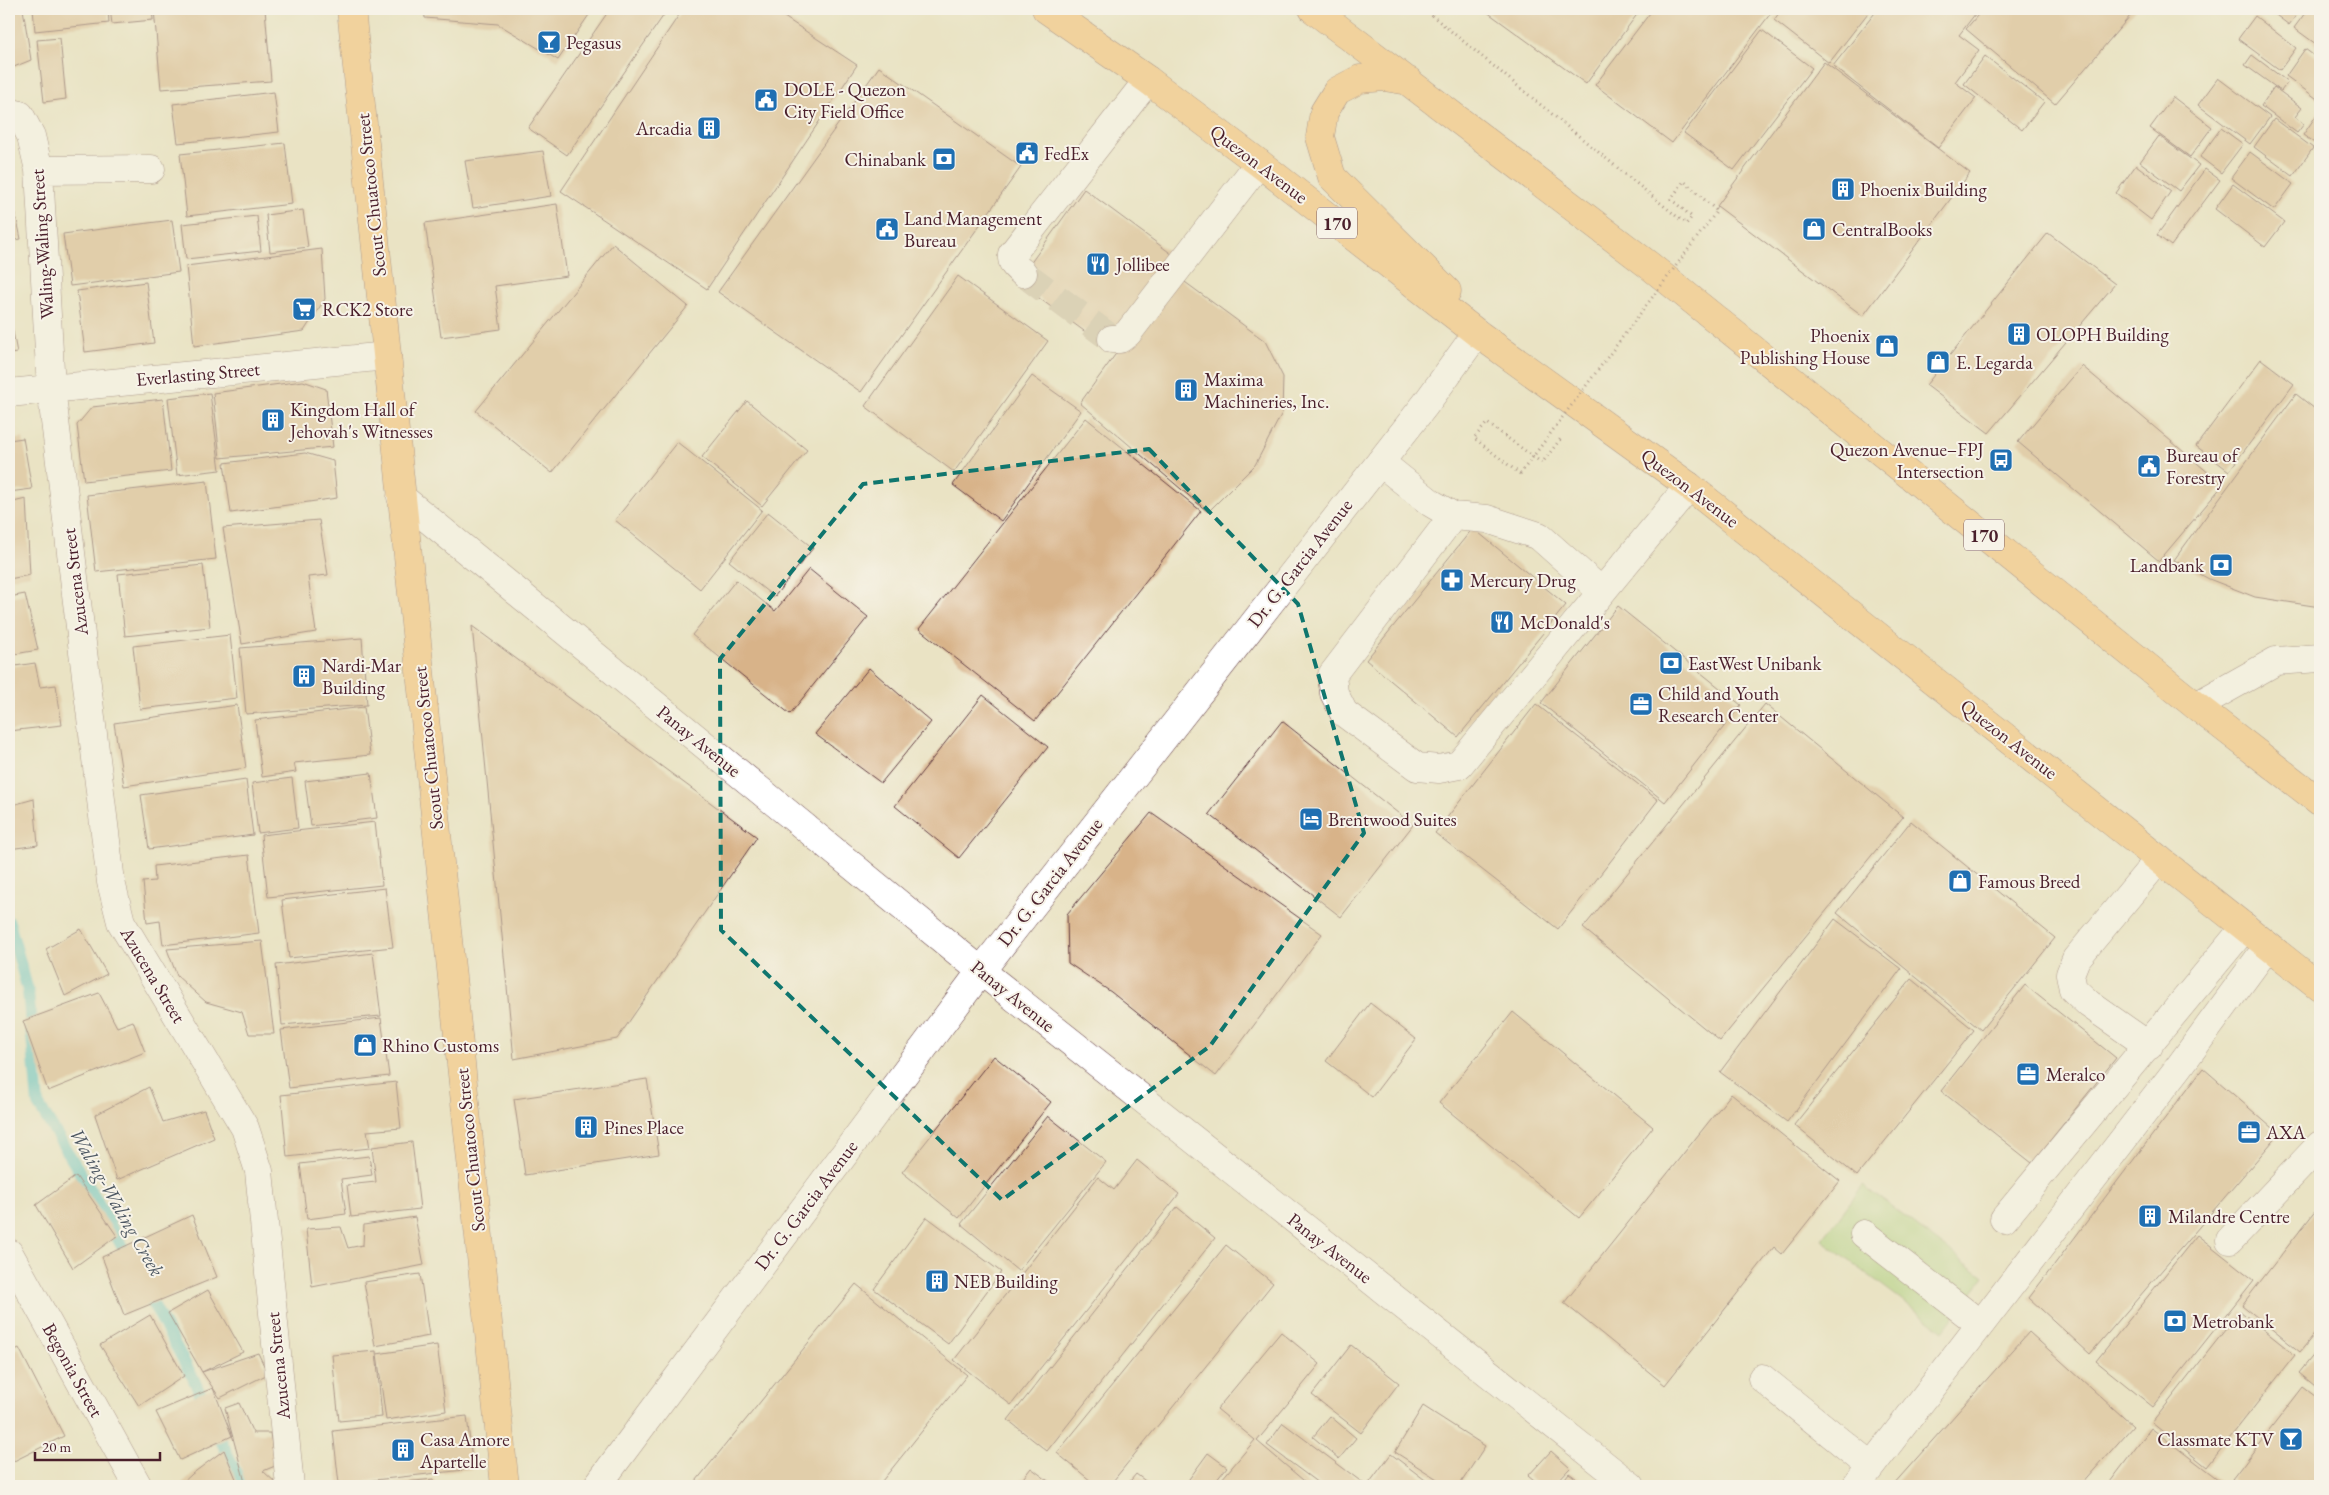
<svg xmlns="http://www.w3.org/2000/svg" width="2329" height="1495" viewBox="0 0 2329 1495" font-family="'EB Garamond',serif">
	<style>
		.green { fill: #a6ce79; stroke: #787652 }
		.lines { fill: none; stroke-linecap: round; stroke-linejoin: round }
		.stream { stroke: #56c3ca; stroke-width: 12 }
		.building { fill: #d8b389 }
		.minor-tunnel { stroke: #cabca5; stroke-width: 28; stroke-dasharray: 28 14; stroke-linecap: butt }
		.minor-casing { stroke: #623c42; stroke-width: 29 }
		.major-casing { stroke: #623c42; stroke-width: 29 }
		.path { stroke: #623c42; stroke-width: 3; stroke-dasharray: 1 4; stroke-linecap: butt }
		.minor { stroke: #fff; stroke-width: 28 }
		.major { stroke: #fbbd6e; stroke-width: 28 }
		.path-bridge { stroke: #623c42; stroke-width: 3; stroke-dasharray: 1 4; stroke-linecap: butt }
		.marked { fill: none; stroke: #0f766e; stroke-width: 4; stroke-dasharray: 10 6; stroke-linejoin: round }
		.labels { text-anchor: middle; dominant-baseline: central; stroke-width: 4; stroke-linejoin: round; paint-order: stroke }
		.shield { fill: #f7f3e8; stroke: #7e5f64; stroke-width: 1 }
		.shield-label { font-size: 18px; font-weight: bold; fill: #4a1f2b }
		.poi-label { font-size: 19px; fill: #4a1f2b; stroke: #f7f3e8; text-anchor: start }
		.street-label { font-size: 19px; fill: #4a1f2b; stroke: #f7f3e8 }
		.water-label { font-size: 20px; font-style: italic; fill: #4e5863; stroke: #f7f3e8 }
	</style>
	<rect width="100%" height="100%" fill="#f7f3e8"/>
	<filter id="ink" filterUnits="userSpaceOnUse"><feTurbulence type="fractalNoise" baseFrequency=".02" numOctaves="2"/><feDisplacementMap in="SourceGraphic" scale="10" xChannelSelector="R" yChannelSelector="G"/><feConvolveMatrix kernelMatrix="1 2 1 2 8 2 1 2 1" color-interpolation-filters="sRGB"/></filter>
	<filter id="wash" filterUnits="userSpaceOnUse"><feTurbulence type="fractalNoise" baseFrequency=".0096" numOctaves="4" result="noise"/><feDisplacementMap in="SourceGraphic" scale="20" xChannelSelector="R" yChannelSelector="G"/><feGaussianBlur stdDeviation="1.12" result="paint"/><feColorMatrix in="noise" values="0 0 0 0 0 0 0 0 0 0 0 0 0 0 0 0 0 1.4 0 .05"/><feComposite in="paint" operator="in"/></filter>
	<g filter="url(#wash)">
		<rect width="100%" height="100%" fill="#eae3c4"/>
		<path class="green" d="M1863 1185 1984 1277 1943 1331 1822 1240Z"/>
		<g class="lines">
			<path class="stream" d="M9 922 28 991 38 1104 95 1197 131 1263
				M145 1289 193 1378 207 1409
				M215 1427 242 1486"/>
		</g>
		<g id="blocks">
			<path class="building" d="M14 9H23L31 60 9 69V13L14 10Z
				M33 9H108L109 23 35 31Z
				M110 9H152L153 20 112 24Z
				M154 9H265L271 81 161 89Z
				M424 9H593L558 60 498 24 425 18Z
				M610 9H668L567 155 528 128Z
				M683 9H772L857 65 707 289 561 191Z
				M1483 9H1641L1586 84Z
				M1653 9H1774L1672 143 1595 85Z
				M1782 9H1871L1829 63 1774 20Z
				M1878 9H1979L1959 35 1979 50 1955 82 1976 98 1938 148 1833 66Z
				M1983 9H2136L2055 104 1966 29Z
				M2268 9H2301L2289 25Z
				M2308 9H2320V47L2294 28Z
				M2255 16 2296 48 2280 70 2238 39Z
				M1762 30 1812 68 1734 170 1684 133Z
				M60 38 66 99 44 102 37 40Z
				M2305 49 2320 60V101L2286 76Z
				M2252 55 2288 82 2281 91 2245 65Z
				M1985 56 2044 102 2022 130 1964 84Z
				M1824 62 1970 173 1863 316 1717 206Z
				M879 67 1021 167 861 392 718 292Z
				M2218 78 2270 117 2250 144 2198 105Z
				M2274 87 2302 108 2295 117 2304 124 2297 133 2261 106Z
				M274 92 279 132 178 143 173 104Z
				M2173 97 2212 127 2190 157 2150 128Z
				M2320 110V147L2303 135Z
				M2274 119 2313 148 2293 176 2254 147Z
				M2221 128 2243 144 2221 173 2200 157Z
				M2159 136 2199 165 2179 191 2140 162Z
				M285 143 292 204 187 216 180 154Z
				M543 151 551 196 473 208 465 161Z
				M2250 152 2293 184 2274 210 2231 178Z
				M2136 165 2171 191 2151 220 2116 193Z
				M2205 169 2220 180 2171 246 2157 235Z
				M2233 184 2284 222 2265 247 2215 209Z
				M1084 189 1173 255 1106 347 1017 282Z
				M11 191 21 239 9 241V192Z
				M557 204 567 276 495 286 501 329 441 337 425 223Z
				M303 210 308 247 270 252 266 215Z
				M257 216 261 251 186 259 182 224Z
				M172 220 179 272 70 286 63 234Z
				M2048 233 2115 284 1989 433 1926 385Z
				M613 244 688 306 552 473 476 411Z
				M322 249 325 299 304 331 194 346 186 266Z
				M1174 274 1265 341 1283 377 1282 413 1255 465 1208 512 1080 403Z
				M958 276 1048 341 954 472 865 406Z
				M146 282 154 343 85 352 77 291Z
				M9 310 17 353 9 354Z
				M2261 359 2294 384 2229 471 2196 446Z
				M2082 366 2223 485 2159 561 2018 442Z
				M1032 376 1081 411 1001 521 953 485Z
				M303 381 326 389 333 447 220 458 213 393Z
				M210 393 220 470 177 475 168 398Z
				M2296 394 2320 413V607L2255 597 2209 579 2174 560Z
				M163 399 171 471 84 481 77 425 92 407Z
				M747 401 807 450 762 506 702 457Z
				M1086 418 1201 511 1035 721 919 629Z
				M23 438 32 489 9 492V440Z
				M677 442 762 510 700 589 615 520Z
				M305 453 333 461 337 498 231 513 224 463Z
				M207 481 216 559 96 572 87 495Z
				M26 499 30 575 9 579V503Z
				M768 512 813 548 774 597 729 561Z
				M319 520 328 575 308 577 316 632 242 644 223 528Z
				M1473 528 1566 605 1458 737 1366 660Z
				M203 565 210 627 125 636 118 574Z
				M809 569 868 617 790 714 692 635 736 580 775 611Z
				M25 594 38 650 9 655V597Z
				M1618 606 1741 705 1665 802 1541 703Z
				M472 626 757 837 617 1039 514 1059Z
				M230 635 237 698 140 709 133 646Z
				M362 638 367 705 246 714 240 648Z
				M35 663 40 687 56 685 62 725 9 731V667Z
				M869 668 931 722 881 783 815 734Z
				M983 695 1048 747 959 858 895 806Z
				M1536 704 1658 800 1558 929 1435 833Z
				M1765 704 1903 817 1720 1041 1583 928Z
				M237 705 246 768 124 786 114 723Z
				M364 707 370 755 294 763 296 772 262 777 255 720Z
				M1282 721 1413 825 1341 917 1209 814Z
				M371 773 377 818 311 826 305 781Z
				M292 778 298 828 258 833 252 783Z
				M246 780 253 835 149 849 141 795Z
				M34 799 38 845 9 849V806Z
				M1151 813 1322 934 1216 1076 1111 992 1068 963 1067 914Z
				M1911 821 2055 938 1981 1030 1837 913Z
				M375 822 382 885 268 897 261 835Z
				M249 855 259 933 163 945 160 921 147 923 143 882 155 881 154 866Z
				M385 888 393 947 289 958 282 900Z
				M1835 919 1901 969 1787 1122 1720 1072Z
				M81 929 107 974 65 996 46 949Z
				M262 941 274 1034H249L242 1012 206 1002 177 976 167 949Z
				M373 953 381 1016 282 1025 276 965Z
				M1911 979 1974 1030 1857 1176 1794 1125Z
				M2025 985 2116 1058 2032 1163 1941 1091Z
				M99 993 117 1027 133 1021 145 1052 48 1091 23 1021Z
				M1370 1003 1416 1039 1372 1097 1326 1061Z
				M1513 1012 1653 1127 1579 1218 1439 1103Z
				M381 1018 389 1076 289 1088 281 1030Z
				M994 1056 1051 1102 959 1218 902 1172Z
				M2203 1068 2279 1134 2090 1354 2029 1298Z
				M647 1079 659 1154 525 1175 514 1099Z
				M396 1082 401 1128 367 1131 370 1148 287 1157 281 1095Z
				M149 1087 163 1122 204 1110 214 1138 117 1180 95 1115Z
				M1731 1094 1840 1181 1782 1254 1774 1247 1665 1385 1564 1303Z
				M1048 1116 1106 1162 1018 1271 961 1224Z
				M412 1142 420 1209 351 1217 347 1185 376 1182 372 1147Z
				M369 1156 372 1175 341 1179 346 1214 307 1219 300 1164Z
				M1137 1160 1179 1194 1011 1405 954 1360 1098 1177 1114 1190Z
				M76 1176 117 1236 73 1268 36 1205Z
				M2320 1205V1327L2300 1352 2242 1305Z
				M1177 1207 1215 1238 1047 1451 1008 1420Z
				M192 1215 217 1277 124 1315 102 1257Z
				M415 1217 424 1265 312 1287 306 1229 341 1227 348 1248 363 1245 364 1225Z
				M927 1217 1001 1272 948 1344 874 1289Z
				M2197 1235 2254 1280 2153 1407 2096 1361Z
				M1226 1245 1273 1283 1109 1486H1097L1057 1453Z
				M420 1274 429 1336 375 1346 364 1282Z
				M856 1284 967 1375 878 1486H692Z
				M208 1290 243 1352 202 1372 258 1353 268 1374 220 1398 213 1388 232 1436 180 1460 156 1412 213 1388 202 1372 168 1313Z
				M2240 1311 2295 1355 2207 1467 2152 1423Z
				M150 1315 184 1376 139 1406 100 1345Z
				M1281 1332 1320 1364 1257 1441 1310 1486H1216L1255 1440 1217 1409Z
				M2029 1332 2133 1426 2080 1486H1892Z
				M437 1345 446 1411 386 1420 377 1354Z
				M1351 1345 1399 1383 1361 1433 1312 1395Z
				M2320 1347V1390L2299 1373Z
				M19 1348 64 1436 14 1461 9 1450V1353Z
				M376 1351 382 1417 339 1421 332 1355Z
				M2303 1387 2320 1400V1486H2241L2232 1479Z
				M239 1403 253 1433H270L275 1466 263 1471 276 1483 277 1486H246L225 1408Z
				M1423 1406 1485 1446 1459 1486H1448L1395 1452Z
				M467 1416 473 1469 339 1484 333 1431Z
				M1330 1416 1356 1438 1339 1459 1313 1437Z
				M1283 1423 1363 1483 1360 1486H1322L1267 1445Z
				M2151 1428 2227 1486H2107Z
				M224 1450 239 1486H179L192 1474Z
				M1551 1451 1570 1468 1553 1486H1540L1528 1476Z
				M1208 1453 1227 1467 1212 1486H1184Z
				M1391 1454 1433 1486H1367Z
				M1031 1468 1055 1486H1017Z
				M1569 1473 1585 1485 1584 1486H1559Z
				M1136 1474 1152 1486H1126Z
				M434 1479 435 1486H386L385 1484Z"/>
		</g>
	</g>
	<g filter="url(#ink)">
		<use href="#blocks" fill-opacity="0" stroke="#623c42" stroke-width="1"/>
		<g class="lines">
			<path class="minor-tunnel" d="M1023 273 1112 339"/>
			<g class="minor-casing">
				<path id="minor" d="M9 112 20 115 31 136 39 170 51 388 111 882 121 922 245 1128 259 1171 290 1486
					M39 170 151 169
					M1023 273C1016 267 1011 264 1012 254L1148 80
					M1112 339H1120L1128 333 1259 163
					M9 393 387 356
					M1380 462 1431 503 1453 516 1487 519 1539 536 1601 591
					M401 497 981 971 1631 1486
					M1453 516 1332 675 1334 693 1344 713 1417 767 1439 769 1459 765 1689 486
					M2196 706 2276 661 2320 658
					M2149 1046 2089 1004 2073 989 2070 974 2076 959 2159 859
					M2004 1219 2245 927
					M1864 1234 1980 1324
					M2230 1240 2320 1145
					M9 1253 138 1486
					M1762 1378 1871 1466
					M597 1486 981 971 1425 405 1477 333
					M1856 1486 2179 1067 2268 946"/>
			</g>
			<g class="major-casing">
				<path id="major" d="M351 9 505 1486
					M1046 9 1148 80 1259 163 1477 333 1689 486 2320 987
					M1313 9 1650 266 2196 706 2320 802
					M1409 81 1384 77 1360 79 1337 91 1324 112 1320 137 1332 177 1447 291"/>
			</g>
			<path class="path" d="M1424 9 1686 224 1692 217 1671 199 1684 181 1717 211
				M1520 474 1474 438 1487 423 1542 463 1562 437"/>
			<use href="#minor" class="minor"/>
			<use href="#major" class="major"/>
			<path class="path-bridge" d="M1520 474 1717 211"/>
		</g>
	</g>
	<path d="M0 0H2329V1495H0ZM1149 449 1298 604 1364 833 1210 1046 1002 1200 721 930 720 659 863 484Z" fill="#eae3c4" fill-opacity=".55" fill-rule="evenodd"/>
	<path class="marked" d="M1149 449 1298 604 1364 833 1210 1046 1002 1200 721 930 720 659 863 484Z"/>
	<defs>
		<g id="bar-square" transform="scale(1.25)"><rect x="-9" y="-9" width="18" height="18" rx="4" fill="#1f6fb2" stroke="#f7f3e8"/><path d="M-6-5H6L.8 .8V4.5H3.5V6h-7V4.5H-.8V.8Z" fill="#fff"/></g>
		<g id="civic-square" transform="scale(1.25)"><rect x="-9" y="-9" width="18" height="18" rx="4" fill="#1f6fb2" stroke="#f7f3e8"/><path d="M-.6-6.5H3V-4.5H.6V-3L4-1V1h2V6H-6V1h2V-1L-.6-3ZM-1.2 2.5V6h2.4V2.5Z" fill="#fff"/></g>
		<g id="building-square" transform="scale(1.25)"><rect x="-9" y="-9" width="18" height="18" rx="4" fill="#1f6fb2" stroke="#f7f3e8"/><path d="M-4-6H4V6H1V3H-1V6H-4ZM-2.5-4.3h1.7v1.8h-1.7ZM.8-4.3h1.7v1.8H.8ZM-2.5-1h1.7V.8h-1.7ZM.8-1h1.7V.8H.8Z" fill="#fff"/></g>
		<g id="bank-square" transform="scale(1.25)"><rect x="-9" y="-9" width="18" height="18" rx="4" fill="#1f6fb2" stroke="#f7f3e8"/><path d="M-6-4H6V4H-6ZM0-2.3a2.3 2.3 0 1 0 0 4.6a2.3 2.3 0 1 0 0-4.6Z" fill="#fff"/></g>
		<g id="shop-square" transform="scale(1.25)"><rect x="-9" y="-9" width="18" height="18" rx="4" fill="#1f6fb2" stroke="#f7f3e8"/><path d="M-5-2.5h2.3a2.7 3.5 0 0 1 5.4 0H5L5.5 6h-11ZM-1.5-2.5h3a1.5 2.3 0 0 0-3 0Z" fill="#fff"/></g>
		<g id="restaurant-square" transform="scale(1.25)"><rect x="-9" y="-9" width="18" height="18" rx="4" fill="#1f6fb2" stroke="#f7f3e8"/><path d="M-5-6h1v4h1v-4h1v4h1v-4h1v5L-1.5 .5V6h-2V.5L-5-1ZM5-6V6H3V1.5H1.5Q1.5-4 5-6Z" fill="#fff"/></g>
		<g id="supermarket-square" transform="scale(1.25)"><rect x="-9" y="-9" width="18" height="18" rx="4" fill="#1f6fb2" stroke="#f7f3e8"/><path d="M-6-5.5h2.5l.6 2H6L4.5 2H-2.5L-4.4-4H-6ZM-1.5 3.2a1.3 1.3 0 1 0 .1 0ZM3 3.2a1.3 1.3 0 1 0 .1 0Z" fill="#fff"/></g>
		<g id="bus-square" transform="scale(1.25)"><rect x="-9" y="-9" width="18" height="18" rx="4" fill="#1f6fb2" stroke="#f7f3e8"/><path d="M-5-6H5V4H4V6H2V4H-2V6H-4V4H-5ZM-3.5-4V0h7V-4ZM-3.5 1.2v1.5H-2V1.2ZM2 1.2v1.5H3.5V1.2Z" fill="#fff"/></g>
		<g id="pharmacy-square" transform="scale(1.25)"><rect x="-9" y="-9" width="18" height="18" rx="4" fill="#1f6fb2" stroke="#f7f3e8"/><path d="M-2-6h4v4h4v4h-4v4h-4v-4h-4v-4h4Z" fill="#fff"/></g>
		<g id="office-square" transform="scale(1.25)"><rect x="-9" y="-9" width="18" height="18" rx="4" fill="#1f6fb2" stroke="#f7f3e8"/><path d="M-6-3h4V-5.5h4V-3h4V5H-6ZM-1-4.5V-3h2v-1.5ZM-6 0V1H6V0Z" fill="#fff"/></g>
		<g id="hotel-square" transform="scale(1.25)"><rect x="-9" y="-9" width="18" height="18" rx="4" fill="#1f6fb2" stroke="#f7f3e8"/><path d="M-6-4.5h1.5V1H6V5H4.5V3h-9V5H-6ZM-4 0a1.8 1.8 0 1 1 3.6 0ZM.5 0V-2.5h3Q6-2.5 6 0Z" fill="#fff"/></g>
	</defs>
	<g fill-rule="evenodd">
		<use href="#bar-square" x="549" y="42"/>
		<use href="#civic-square" x="766" y="100"/>
		<use href="#building-square" x="709" y="128"/>
		<use href="#civic-square" x="1027" y="153"/>
		<use href="#bank-square" x="944" y="159"/>
		<use href="#building-square" x="1843" y="189"/>
		<use href="#civic-square" x="887" y="229"/>
		<use href="#shop-square" x="1814" y="229"/>
		<use href="#restaurant-square" x="1098" y="264"/>
		<use href="#supermarket-square" x="304" y="309"/>
		<use href="#building-square" x="2019" y="334"/>
		<use href="#shop-square" x="1887" y="346"/>
		<use href="#shop-square" x="1938" y="362"/>
		<use href="#building-square" x="1186" y="390"/>
		<use href="#building-square" x="273" y="420"/>
		<use href="#bus-square" x="2001" y="460"/>
		<use href="#civic-square" x="2149" y="466"/>
		<use href="#bank-square" x="2221" y="565"/>
		<use href="#pharmacy-square" x="1452" y="580"/>
		<use href="#restaurant-square" x="1502" y="622"/>
		<use href="#bank-square" x="1671" y="663"/>
		<use href="#building-square" x="304" y="676"/>
		<use href="#office-square" x="1641" y="704"/>
		<use href="#hotel-square" x="1311" y="819"/>
		<use href="#shop-square" x="1960" y="881"/>
		<use href="#shop-square" x="365" y="1045"/>
		<use href="#office-square" x="2028" y="1074"/>
		<use href="#building-square" x="586" y="1127"/>
		<use href="#office-square" x="2249" y="1132"/>
		<use href="#building-square" x="2150" y="1216"/>
		<use href="#building-square" x="937" y="1281"/>
		<use href="#bank-square" x="2175" y="1321"/>
		<use href="#bar-square" x="2291" y="1439"/>
		<use href="#building-square" x="403" y="1450"/>
	</g>
	<g class="labels">
		<g class="shield">
			<rect x="1317" y="207.5" width="40" height="31" rx="4"/>
			<rect x="1964" y="519.5" width="40" height="31" rx="4"/>
		</g>
		<g class="shield-label">
			<text x="1337" y="223">170</text>
			<text x="1984" y="535">170</text>
		</g>
		<g class="poi-label">
			<text x="566" y="42">Pegasus</text>
			<text x="784" y="89">DOLE - Quezon<tspan x="784" dy="22">City Field Office</tspan></text>
			<text x="692" y="128" text-anchor="end">Arcadia</text>
			<text x="1044" y="153">FedEx</text>
			<text x="926" y="159" text-anchor="end">Chinabank</text>
			<text x="1860" y="189">Phoenix Building</text>
			<text x="904" y="218">Land Management<tspan x="904" dy="22">Bureau</tspan></text>
			<text x="1832" y="229">CentralBooks</text>
			<text x="1116" y="264">Jollibee</text>
			<text x="322" y="309">RCK2 Store</text>
			<text x="2036" y="334">OLOPH Building</text>
			<text x="1870" y="335" text-anchor="end">Phoenix<tspan x="1870" dy="22">Publishing House</tspan></text>
			<text x="1956" y="362">E. Legarda</text>
			<text x="1204" y="379">Maxima<tspan x="1204" dy="22">Machineries, Inc.</tspan></text>
			<text x="290" y="409">Kingdom Hall of<tspan x="290" dy="22">Jehovah's Witnesses</tspan></text>
			<text x="1984" y="449" text-anchor="end">Quezon Avenue–FPJ<tspan x="1984" dy="22">Intersection</tspan></text>
			<text x="2166" y="455">Bureau of<tspan x="2166" dy="22">Forestry</tspan></text>
			<text x="2204" y="565" text-anchor="end">Landbank</text>
			<text x="1470" y="580">Mercury Drug</text>
			<text x="1520" y="622">McDonald's</text>
			<text x="1688" y="663">EastWest Unibank</text>
			<text x="322" y="665">Nardi-Mar<tspan x="322" dy="22">Building</tspan></text>
			<text x="1658" y="693">Child and Youth<tspan x="1658" dy="22">Research Center</tspan></text>
			<text x="1328" y="819">Brentwood Suites</text>
			<text x="1978" y="881">Famous Breed</text>
			<text x="382" y="1045">Rhino Customs</text>
			<text x="2046" y="1074">Meralco</text>
			<text x="604" y="1127">Pines Place</text>
			<text x="2266" y="1132">AXA</text>
			<text x="2168" y="1216">Milandre Centre</text>
			<text x="954" y="1281">NEB Building</text>
			<text x="2192" y="1321">Metrobank</text>
			<text x="420" y="1439">Casa Amore<tspan x="420" dy="22">Apartelle</tspan></text>
			<text x="2274" y="1439" text-anchor="end">Classmate KTV</text>
		</g>
		<g class="street-label">
			<text transform="translate(1259 164) rotate(37)">Quezon Avenue</text>
			<text transform="translate(371 195) rotate(-96)">Scout Chuatoco Street</text>
			<text transform="translate(42 244) rotate(-94)">Waling-Waling Street</text>
			<text transform="translate(198 374) rotate(-5)">Everlasting Street</text>
			<text transform="translate(1690 488) rotate(37)">Quezon Avenue</text>
			<text transform="translate(1300 563) rotate(-52)">Dr. G. Garcia Avenue</text>
			<text transform="translate(75 582) rotate(-97)">Azucena Street</text>
			<text transform="translate(2009 739) rotate(38)">Quezon Avenue</text>
			<text transform="translate(699 741) rotate(39)">Panay Avenue</text>
			<text transform="translate(428 748) rotate(-96)">Scout Chuatoco Street</text>
			<text transform="translate(1050 882) rotate(-52)">Dr. G. Garcia Avenue</text>
			<text transform="translate(153 975) rotate(59)">Azucena Street</text>
			<text transform="translate(1013 996) rotate(39)">Panay Avenue</text>
			<text transform="translate(470 1150) rotate(-96)">Scout Chuatoco Street</text>
			<text transform="translate(806 1205) rotate(-53)">Dr. G. Garcia Avenue</text>
			<text transform="translate(1330 1248) rotate(38)">Panay Avenue</text>
			<text transform="translate(278 1366) rotate(-96)">Azucena Street</text>
			<text transform="translate(73 1370) rotate(61)">Begonia Street</text>
		</g>
		<g class="water-label">
			<text transform="translate(117 1202) rotate(60)">Waling-Waling Creek</text>
		</g>
	</g>
	<rect width="2329" height="1495" fill="none" stroke="#f7f3e8" stroke-width="30"/>
	<path d="M35 1452v8h125v-8" fill="none" stroke="#4a1f2b" stroke-width="2.5"/>
	<text x="42" y="1452" font-size="15" fill="#4a1f2b" stroke="#f7f3e8" stroke-width="4" paint-order="stroke">20 m</text>
</svg>
